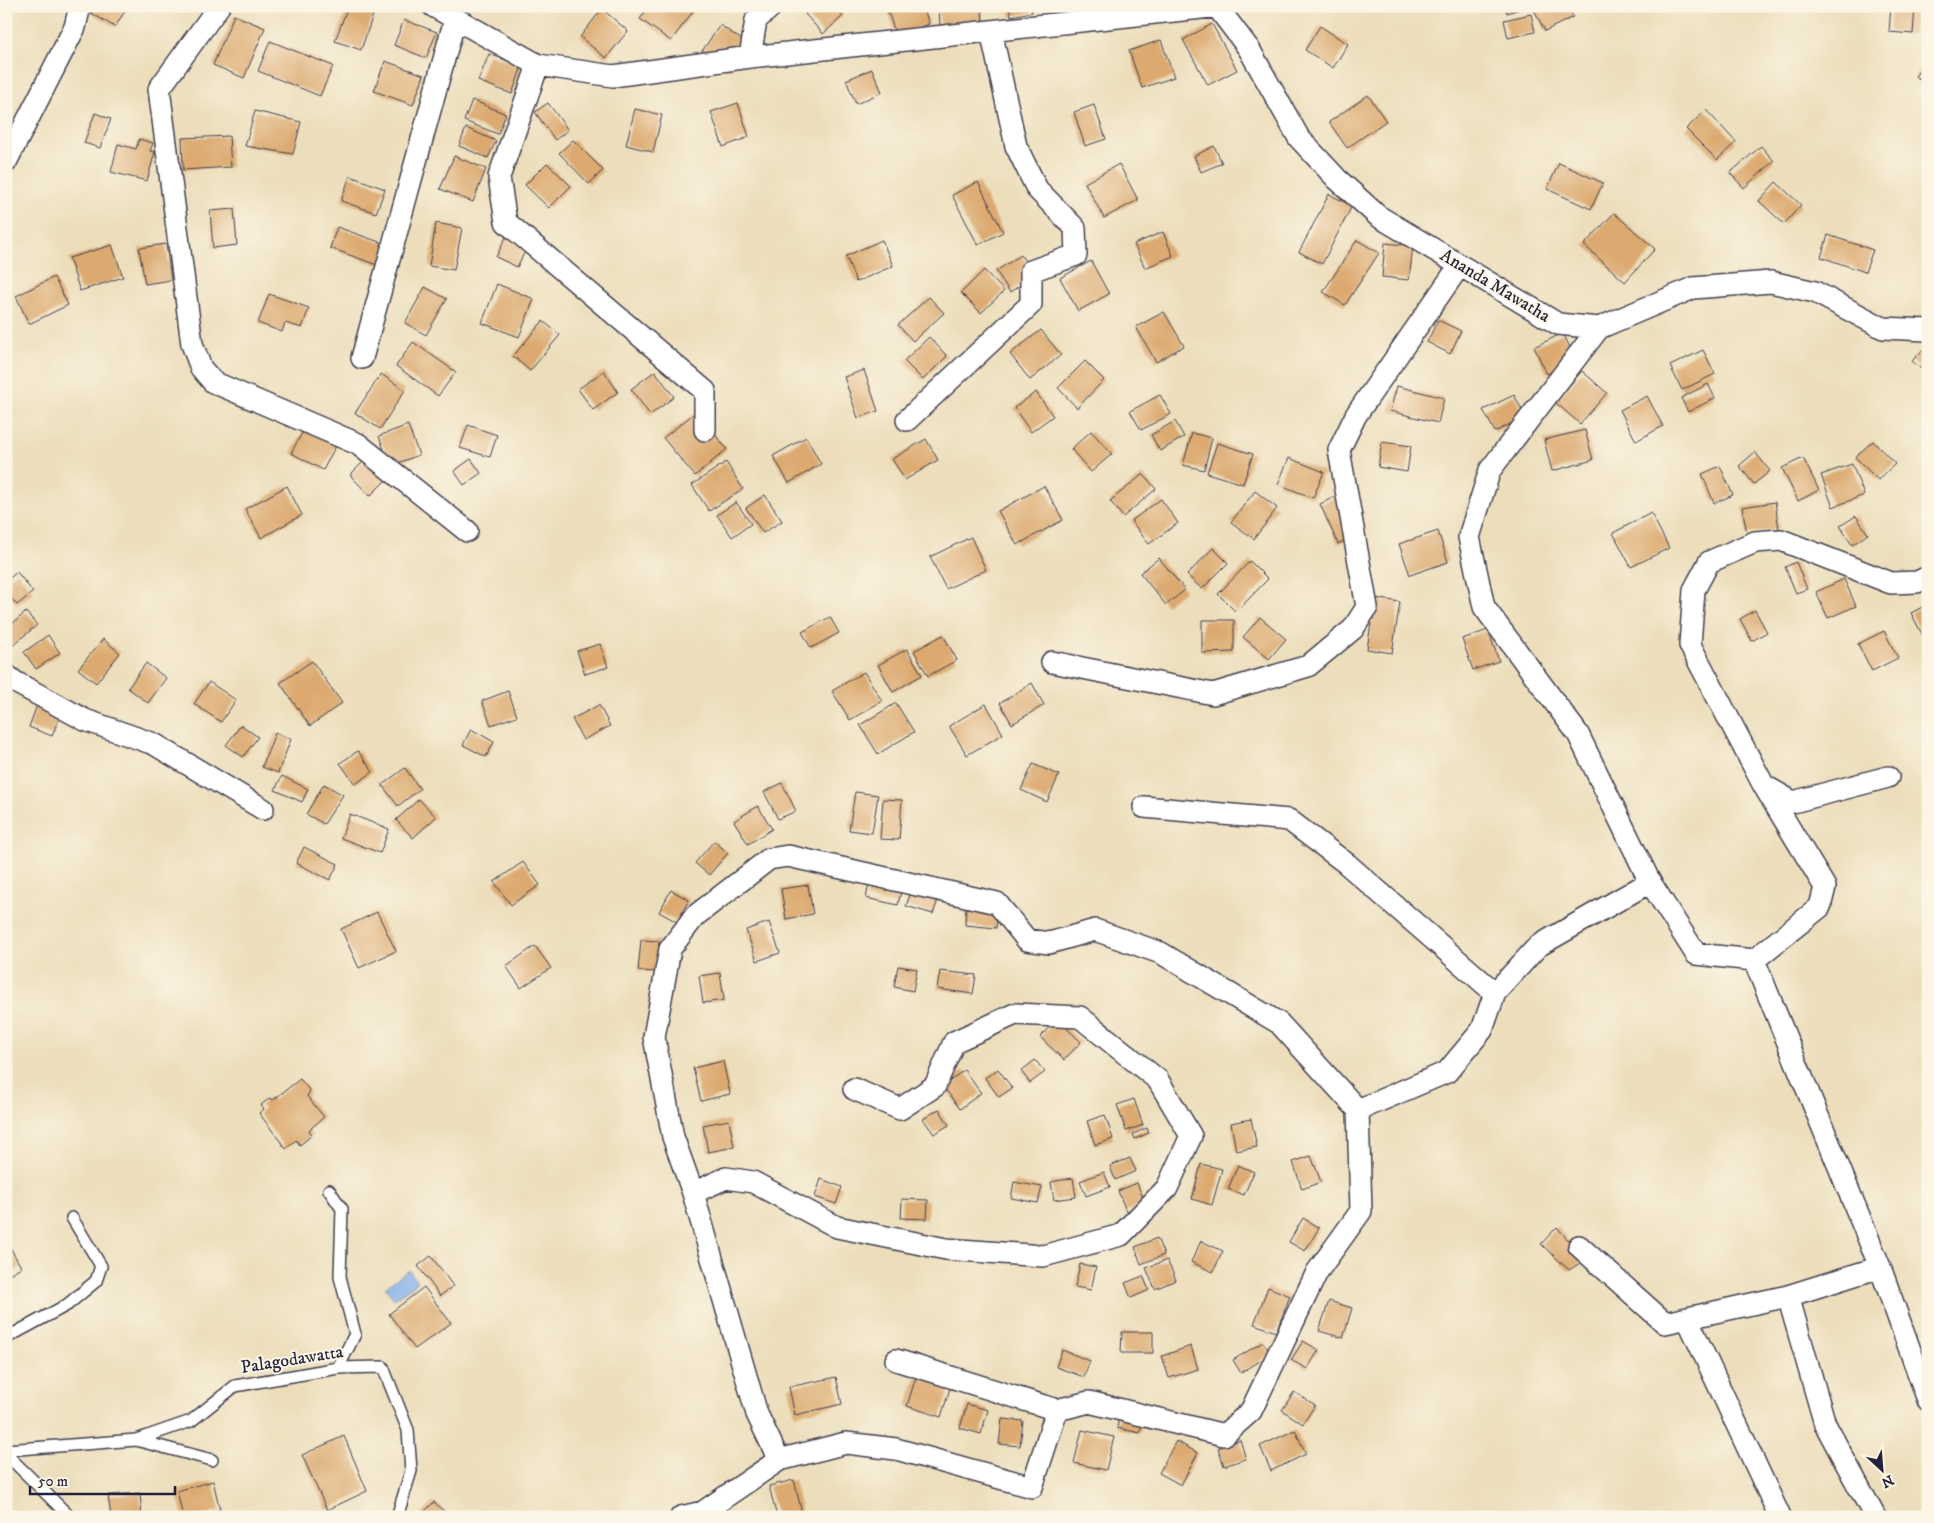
<svg xmlns="http://www.w3.org/2000/svg" width="1934" height="1523" viewBox="0 0 1934 1523" font-family="'IM FELL DW Pica',serif">
	<style>
		.water { fill: #7fafea; stroke: #506892 }
		.building { fill: #dcaa71 }
		.lines { fill: none; stroke-linecap: round; stroke-linejoin: round }
		.service-casing { stroke: #403e4e; stroke-width: 14 }
		.minor-casing { stroke: #403e4e; stroke-width: 24 }
		.service { stroke: #fff; stroke-width: 11 }
		.minor { stroke: #fff; stroke-width: 21 }
		.labels { text-anchor: middle; dominant-baseline: central; stroke-width: 4; stroke-linejoin: round; paint-order: stroke }
		.street-label { font-size: 18px; fill: #22223b; stroke: #fcf5e5 }
	</style>
	<rect width="100%" height="100%" fill="#fcf5e5"/>
	<filter id="ink" filterUnits="userSpaceOnUse"><feTurbulence type="fractalNoise" baseFrequency=".02" numOctaves="2"/><feDisplacementMap in="SourceGraphic" scale="10" xChannelSelector="R" yChannelSelector="G"/><feConvolveMatrix kernelMatrix="1 2 1 2 8 2 1 2 1" color-interpolation-filters="sRGB"/></filter>
	<filter id="wash" filterUnits="userSpaceOnUse"><feTurbulence type="fractalNoise" baseFrequency=".0096" numOctaves="4" result="noise"/><feDisplacementMap in="SourceGraphic" scale="20" xChannelSelector="R" yChannelSelector="G"/><feGaussianBlur stdDeviation="1.12" result="paint"/><feColorMatrix in="noise" values="0 0 0 0 0 0 0 0 0 0 0 0 0 0 0 0 0 1.4 0 .05"/><feComposite in="paint" operator="in"/></filter>
	<g filter="url(#wash)">
		<rect width="100%" height="100%" fill="#ecdebb"/>
		<path class="water" d="M409 1270 418 1282 394 1299 385 1287Z"/>
		<g id="blocks">
			<path class="building" d="M95 6H128L115 27 91 13Z
				M348 6H376L361 50 335 41Z
				M649 6H688L694 10 671 41 640 19Z
				M814 6H835L843 16 823 34 805 14Z
				M896 6H923L929 24 896 35 887 9Z
				M1009 6H1031L1032 12 1011 16Z
				M1505 6H1525V7L1507 13Z
				M1532 6H1567L1573 17 1545 31Z
				M1891 6H1915L1913 34 1889 32Z
				M982 7 983 24 940 26 939 8Z
				M602 9 628 31 606 58 580 37Z
				M1531 14 1535 32 1508 38 1504 20Z
				M234 15 265 28 244 78 213 65Z
				M404 20 437 32 426 58 394 45Z
				M1212 24 1237 70 1208 85 1183 40Z
				M720 25 748 44 730 70 702 51Z
				M1320 26 1348 44 1333 68 1305 50Z
				M1161 40 1174 77 1142 88 1129 51Z
				M270 41 333 66 320 96 258 71Z
				M489 54 522 66 512 94 478 81Z
				M1928 59V85L1915 76Z
				M385 61 424 75 413 105 374 91Z
				M872 69 882 92 856 104 846 80Z
				M1368 95 1386 121 1347 148 1329 122Z
				M472 100 506 114 498 134 464 121Z
				M548 103 568 130 555 140 535 112Z
				M738 103 749 137 723 147 711 112Z
				M1094 105 1106 139 1085 146 1074 112Z
				M635 109 662 115 653 152 626 145Z
				M1706 110 1736 142 1717 160 1686 129Z
				M255 111 301 122 293 154 245 146Z
				M95 113 111 119 100 148 84 143Z
				M466 128 496 141 488 158 459 146Z
				M229 136 231 167 183 170 182 138Z
				M139 139 153 143 150 151 155 152 147 181 111 172 118 144 136 149Z
				M573 140 603 170 589 184 559 153Z
				M1214 146 1222 163 1201 172 1194 156Z
				M1761 146 1774 161 1744 188 1730 173Z
				M454 156 486 169 473 202 440 189Z
				M547 163 571 186 549 208 525 185Z
				M1559 163 1603 183 1591 209 1547 189Z
				M1119 164 1138 200 1104 218 1085 183Z
				M350 176 385 189 376 213 341 201Z
				M978 182 1003 232 978 245 952 195Z
				M1776 182 1801 205 1784 224 1759 201Z
				M1329 194 1352 206 1322 264 1299 252Z
				M234 209 237 245 213 248 210 211Z
				M1614 213 1655 249 1625 282 1584 245Z
				M436 223 462 228 454 270 429 266Z
				M337 227 388 245 380 266 330 248Z
				M511 227 532 238 517 267 496 257Z
				M1163 232 1173 256 1145 268 1134 244Z
				M1828 235 1873 250 1865 272 1821 257Z
				M882 240 893 266 856 282 846 256Z
				M1357 240 1379 253 1345 305 1323 292Z
				M1385 243 1413 246 1409 280 1382 277Z
				M166 244 171 280 145 284 139 248Z
				M112 245 123 277 80 291 69 258Z
				M1021 255 1034 276 1010 292 996 271Z
				M1091 261 1109 294 1078 311 1060 278Z
				M984 270 1004 291 981 313 961 293Z
				M54 277 68 305 29 324 16 296Z
				M497 284 534 299 519 337 482 323Z
				M425 287 447 299 426 335 405 323Z
				M269 294 309 308 302 328 285 323 282 332 258 323Z
				M929 297 944 313 913 341 898 325Z
				M1164 312 1184 346 1156 362 1136 327Z
				M1438 320 1461 331 1450 354 1427 342Z
				M543 321 560 335 530 371 513 356Z
				M1041 330 1061 355 1030 380 1010 354Z
				M1563 333 1576 360 1547 374 1534 347Z
				M929 337 947 356 923 380 904 361Z
				M413 342 456 372 438 396 396 366Z
				M1928 344V375L1912 361Z
				M1703 350 1715 374 1682 390 1670 366Z
				M1085 361 1104 380 1077 408 1058 388Z
				M864 370 878 411 858 418 844 377Z
				M604 371 618 392 593 410 578 389Z
				M655 371 674 397 650 415 631 389Z
				M1582 371 1607 393 1580 424 1555 402Z
				M381 374 405 390 380 429 355 413Z
				M1708 384 1715 398 1688 412 1681 398Z
				M1397 386 1444 398 1438 423 1390 411Z
				M1036 392 1053 416 1031 432 1014 408Z
				M1160 395 1171 414 1141 430 1130 411Z
				M1514 395 1525 416 1495 432 1483 410Z
				M1647 396 1663 426 1636 441 1620 410Z
				M696 412 727 449 695 476 663 438Z
				M1175 421 1184 437 1160 451 1151 435Z
				M307 424 339 440 323 470 291 453Z
				M408 425 419 455 390 466 379 436Z
				M468 425 497 435 490 457 460 448Z
				M1585 430 1593 460 1552 471 1544 440Z
				M1091 431 1112 454 1091 472 1071 449Z
				M1192 433 1212 438 1204 470 1183 465Z
				M806 437 821 464 789 483 773 456Z
				M926 439 938 460 905 480 892 459Z
				M1873 441 1895 464 1878 480 1855 457Z
				M1382 442 1411 446 1407 472 1378 467Z
				M1217 443 1253 454 1243 484 1207 473Z
				M1755 452 1770 471 1754 484 1739 466Z
				M369 456 389 477 370 496 350 475Z
				M1289 458 1324 472 1313 498 1278 484Z
				M1803 458 1819 490 1798 501 1782 468Z
				M471 459 481 473 464 485 454 471Z
				M726 462 743 489 709 511 692 485Z
				M1852 464 1864 495 1833 507 1821 475Z
				M1720 466 1733 495 1714 503 1702 474Z
				M1143 474 1156 489 1123 517 1110 501Z
				M287 486 302 515 261 538 245 509Z
				M1044 486 1063 520 1017 545 998 511Z
				M1255 491 1277 508 1254 539 1231 522Z
				M1343 493 1362 533 1338 544 1320 504Z
				M765 495 782 521 763 533 746 508Z
				M1161 499 1178 523 1149 544 1131 521Z
				M736 502 751 524 732 537 717 515Z
				M1775 502 1779 529 1747 534 1742 507Z
				M1651 513 1669 548 1631 567 1613 533Z
				M1856 516 1868 534 1852 545 1840 526Z
				M1438 531 1448 562 1410 575 1399 544Z
				M971 537 986 570 946 589 930 557Z
				M1213 548 1228 563 1202 589 1187 575Z
				M1159 558 1185 590 1166 605 1140 573Z
				M1250 561 1268 579 1236 612 1218 594Z
				M1796 562 1807 589 1796 593 1785 567Z
				M17 572 33 592 17 605 6 592V581Z
				M1844 579 1856 606 1828 618 1816 592Z
				M1375 598 1400 602 1392 653 1367 649Z
				M1928 604V637L1924 638 1911 613Z
				M1755 610 1767 632 1752 641 1740 619Z
				M26 612 37 625 12 646 6 639V629Z
				M830 617 839 633 811 648 802 632Z
				M1260 617 1286 639 1269 659 1243 637Z
				M1202 620H1234V652L1202 653Z
				M1488 630 1499 661 1473 670 1462 639Z
				M1884 631 1898 658 1872 671 1858 644Z
				M48 635 60 653 36 669 24 652Z
				M943 635 957 660 928 676 914 651Z
				M103 639 120 653 96 683 78 669Z
				M600 644 608 667 585 674 577 651Z
				M907 649 922 675 893 692 878 665Z
				M312 661 342 703 310 726 280 683Z
				M146 663 166 678 148 703 128 688Z
				M864 672 882 701 850 720 832 691Z
				M209 682 236 700 221 722 194 704Z
				M1032 683 1044 705 1012 724 1000 703Z
				M508 691 517 716 491 725 482 701Z
				M896 703 914 732 878 754 860 725Z
				M986 704 1003 734 967 755 949 726Z
				M37 705 61 713 52 736 29 727Z
				M599 705 610 726 583 740 572 719Z
				M241 725 258 737 243 757 226 745Z
				M471 729 494 742 486 757 463 745Z
				M275 733 291 739 278 773 262 767Z
				M358 751 373 772 355 784 340 763Z
				M1033 764 1059 775 1047 802 1021 790Z
				M405 768 420 789 398 806 382 785Z
				M282 776 308 789 302 802 275 790Z
				M782 783 796 811 778 819 764 792Z
				M324 784 343 795 324 824 306 814Z
				M855 792 878 795 872 833 849 830Z
				M419 799 436 817 413 838 396 820Z
				M883 799 902 800 899 840 880 839Z
				M758 806 772 829 748 844 734 821Z
				M350 814 389 829 380 853 341 838Z
				M714 841 728 853 709 875 695 863Z
				M304 847 338 864 330 880 296 863Z
				M523 862 540 885 511 905 494 882Z
				M870 879 902 887 898 905 866 898Z
				M808 885 813 914 786 919 781 889Z
				M912 889 939 897 933 914 906 906Z
				M671 890 689 900 677 922 659 912Z
				M966 908 998 911 996 928 965 925Z
				M377 912 396 951 359 968 341 929Z
				M769 922 780 953 757 961 746 930Z
				M641 940 659 941 657 972 638 971Z
				M535 946 551 968 521 988 506 966Z
				M898 966 917 969 913 991 894 987Z
				M940 971 976 975 973 994 937 989Z
				M720 973 724 1000 703 1003 699 976Z
				M1057 1019 1081 1042 1064 1060 1040 1037Z
				M1035 1060 1045 1072 1030 1083 1021 1071Z
				M723 1061 730 1094 701 1101 693 1068Z
				M998 1069 1012 1088 999 1097 985 1078Z
				M964 1070 981 1093 960 1109 943 1086Z
				M300 1079 310 1091 307 1096 324 1117 309 1130 312 1135 300 1145 296 1140 286 1149 259 1113 264 1109 261 1105 270 1098 273 1100Z
				M1134 1099 1143 1125 1126 1131 1117 1105Z
				M939 1109 949 1125 934 1134 923 1119Z
				M1105 1115 1113 1139 1095 1145 1087 1121Z
				M1251 1119 1257 1147 1236 1151 1231 1123Z
				M729 1120 734 1147 708 1152 703 1125Z
				M1147 1128 1149 1133 1135 1139 1133 1134Z
				M1311 1156 1321 1182 1302 1189 1293 1162Z
				M1130 1158 1136 1171 1115 1180 1110 1166Z
				M1201 1164 1222 1169 1212 1205 1192 1199Z
				M1238 1165 1254 1172 1244 1195 1228 1189Z
				M1104 1172 1110 1187 1086 1196 1080 1181Z
				M1073 1178 1076 1197 1054 1200 1051 1182Z
				M821 1179 842 1187 836 1204 815 1197Z
				M1014 1182 1042 1187 1038 1203 1011 1198Z
				M1137 1183 1145 1203 1126 1211 1118 1191Z
				M902 1199 928 1200 927 1219 901 1218Z
				M1303 1218 1319 1228 1305 1251 1289 1242Z
				M1557 1227 1585 1260 1569 1270 1541 1244Z
				M1157 1238 1164 1255 1141 1264 1135 1247Z
				M6 1240 21 1267 6 1276Z
				M1201 1241 1223 1251 1213 1272 1191 1262Z
				M431 1256 453 1286 440 1296 418 1266Z
				M1167 1260 1176 1280 1155 1289 1146 1268Z
				M1080 1264 1096 1267 1091 1290 1075 1287Z
				M1143 1276 1149 1290 1131 1298 1125 1283Z
				M424 1287 451 1323 415 1349 389 1314Z
				M1268 1287 1290 1296 1276 1332 1254 1324Z
				M1329 1301 1352 1308 1343 1338 1319 1331Z
				M1122 1332H1153V1353H1121Z
				M1303 1341 1319 1350 1307 1369 1291 1360Z
				M1263 1342 1271 1354 1241 1373 1233 1360Z
				M1191 1346 1198 1369 1169 1378 1162 1356Z
				M1062 1350 1090 1361 1084 1377 1056 1367Z
				M836 1377 842 1404 795 1415 789 1387Z
				M916 1377 950 1388 941 1417 907 1406Z
				M1294 1392 1315 1405 1303 1424 1282 1410Z
				M967 1404 988 1410 981 1434 960 1428Z
				M1121 1407 1145 1413 1140 1433 1117 1428Z
				M1002 1419 1023 1421 1020 1446 999 1444Z
				M1082 1430 1114 1437 1106 1470 1074 1463Z
				M1295 1430 1306 1454 1271 1471 1260 1446Z
				M344 1436 367 1491 327 1510 302 1455Z
				M1240 1440 1246 1459 1224 1466 1218 1448Z
				M1176 1441 1198 1453 1181 1485 1159 1473Z
				M794 1480 802 1513 786 1517H777L769 1486Z
				M213 1481 220 1510 198 1517H183L177 1491Z
				M140 1493 142 1517H111L108 1495Z
				M434 1502 450 1517H419Z"/>
		</g>
	</g>
	<g filter="url(#ink)">
		<use href="#blocks" fill-opacity="0" stroke="#403e4e" stroke-width="1"/>
		<g class="lines">
			<g class="service-casing">
				<path id="service" d="M329 1190 342 1209 340 1277 355 1334 338 1368
					M6 1338 67 1305 96 1281 101 1266 72 1218
					M136 1440 212 1460
					M6 1450 136 1440 191 1421 235 1386 338 1368 383 1367 408 1430 411 1471 397 1517
					M6 1454 70 1517"/>
			</g>
			<g class="minor-casing">
				<path id="minor" d="M219 6 159 89 192 344 201 368 213 382 358 444 467 531
					M433 6 538 65 613 76 750 57 1220 6
					M1218 8 1249 49 1299 138 1337 179 1378 216 1558 324 1599 328 1693 288 1771 282 1815 292 1883 328 1928 330
					M750 57 756 20 772 6
					M538 65 499 177 506 222 705 391V430
					M6 162 75 27 80 6
					M1599 328 1490 470 1469 537 1484 607 1578 734 1650 882 1696 954 1754 960
					M362 358 455 19
					M907 420 1031 304V271L1076 255 1075 228 1037 189 1016 146 991 31
					M1928 577 1917 582 1891 583 1781 540 1755 542 1709 562 1694 590 1690 645 1764 786 1825 887 1820 907 1754 960 1880 1267 1928 1400
					M1052 662 1213 694 1308 666 1353 629 1367 607 1339 450 1356 415 1460 265
					M6 675 15 682 85 720 154 744 263 809
					M1765 786 1793 802 1888 777
					M1144 807 1289 820 1347 864 1495 993
					M693 1193 726 1178 753 1182 837 1227 946 1249 1043 1256 1121 1235 1167 1188 1191 1136 1158 1080 1080 1017 1015 1014 954 1042 935 1086 900 1109 854 1089
					M1579 1246 1665 1323 1788 1296
					M1687 1318 1780 1517
					M896 1360 1057 1410
					M779 1460 757 1414 693 1193 673 1137 654 1037 670 949 695 916 769 859 788 856 997 903 1027 940 1049 943 1095 930 1161 953 1279 1023 1358 1110 1447 1072 1482 1030 1495 993 1538 946 1650 882
					M681 1517 703 1512 779 1460 846 1443 896 1449 1032 1487 1057 1410 1089 1402 1224 1435 1251 1411 1317 1272 1361 1211 1358 1110
					M1875 1517 1825 1424 1788 1296 1880 1267"/>
			</g>
			<use href="#service" class="service"/>
			<use href="#minor" class="minor"/>
		</g>
	</g>
	<g class="labels">
		<g class="street-label">
			<text transform="translate(1495 286) rotate(31)">Ananda Mawatha</text>
			<text transform="translate(292 1360) rotate(-9)">Palagodawatta</text>
		</g>
	</g>
	<rect width="1934" height="1523" fill="none" stroke="#fcf5e5" stroke-width="25"/>
	<g transform="translate(1882 1470) rotate(154)" stroke="#fcf5e5" stroke-width="4" paint-order="stroke">
	<path d="M0-4L9 19L0 12L-9 19Z" fill="#22223b"/>
	<text y="-8" font-size="14" font-weight="bold" text-anchor="middle" fill="#22223b">N</text>
	</g>
	<path d="M30 1486v8h145v-8" fill="none" stroke="#22223b" stroke-width="2.5"/>
	<text x="38" y="1486" font-size="15" fill="#22223b" stroke="#fcf5e5" stroke-width="4" paint-order="stroke">50 m</text>
</svg>
